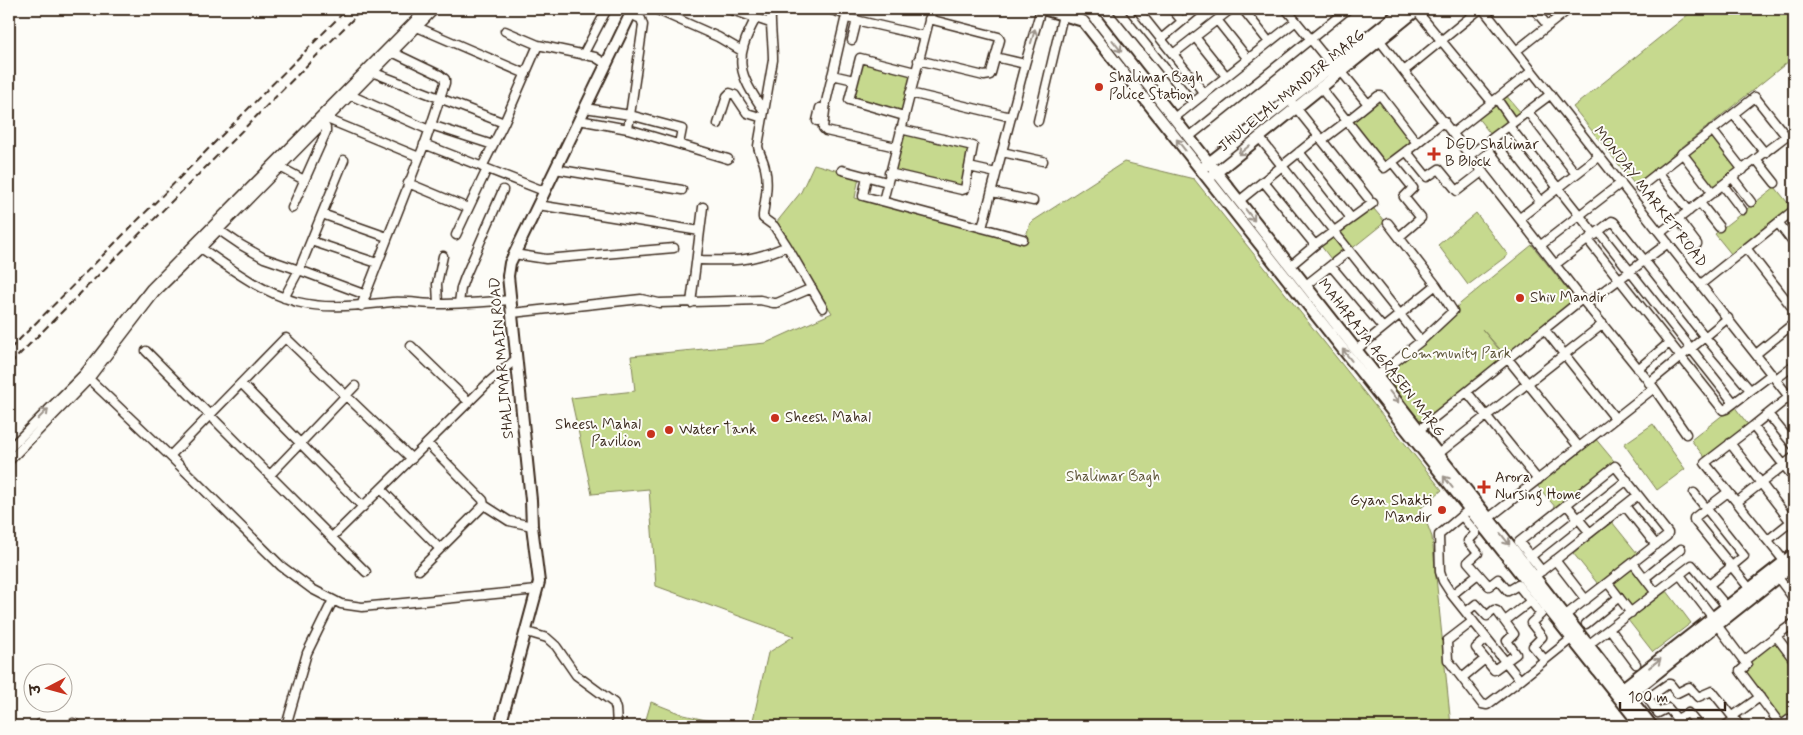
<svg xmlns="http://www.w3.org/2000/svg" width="1803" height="735" viewBox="0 0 1803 735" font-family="Mynerve,'Playpen Sans Deva',sans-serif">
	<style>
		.green { fill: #c6d98e; stroke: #808256 }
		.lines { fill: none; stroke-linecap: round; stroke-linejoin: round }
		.minor-casing { stroke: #3b2a1e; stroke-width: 11 }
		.tertiary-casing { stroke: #3b2a1e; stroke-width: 14 }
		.minor { stroke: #fdfcf7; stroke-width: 8 }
		.tertiary { stroke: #fdfcf7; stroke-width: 10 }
		.rail { stroke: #3b2a1e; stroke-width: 2; stroke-dasharray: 8 4; stroke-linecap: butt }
		.oneway { stroke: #9c938a }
		.poi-dot { fill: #c8321e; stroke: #fdfcf7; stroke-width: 2 }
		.labels { text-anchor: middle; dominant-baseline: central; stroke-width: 4; stroke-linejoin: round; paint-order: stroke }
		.poi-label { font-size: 15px; fill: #3b2a1e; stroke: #fdfcf7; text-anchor: start }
		.street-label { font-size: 15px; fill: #3b2a1e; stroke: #fdfcf7 }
		.park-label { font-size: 15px; fill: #5e563a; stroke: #fdfcf7 }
	</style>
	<rect width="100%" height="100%" fill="#fdfcf7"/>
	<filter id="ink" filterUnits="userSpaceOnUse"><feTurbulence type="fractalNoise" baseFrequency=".02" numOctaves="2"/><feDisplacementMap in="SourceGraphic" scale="10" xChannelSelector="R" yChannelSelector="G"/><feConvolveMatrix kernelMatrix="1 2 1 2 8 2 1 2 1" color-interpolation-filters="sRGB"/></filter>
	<g filter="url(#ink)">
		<path class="green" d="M1695 9H1794V57L1635 185 1573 107Z
			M861 61 911 74 902 113 851 100Z
			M1505 94 1521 113 1492 136 1477 117Z
			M1379 98 1413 142 1384 165 1350 121Z
			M902 131 972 148 962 188 892 171Z
			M1712 133 1739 170 1714 189 1686 153Z
			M1124 162 1194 179 1442 490 1421 508 1432 537 1451 726H747L753 720 768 653 794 636 656 586 649 489 592 494 571 398 635 391 631 356 766 343 832 313 776 223 801 192 814 164 859 177 855 198 1024 242 1030 223Z
			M1775 187 1792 208 1732 255 1715 234Z
			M1368 202 1385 222 1334 263 1318 242Z
			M1476 213 1508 255 1468 285 1438 245Z
			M1532 245 1575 299 1507 357 1482 329 1507 359 1421 427 1381 375 1461 303Z
			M1734 406 1749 426 1706 459 1691 440Z
			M1653 424 1685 469 1657 490 1624 444Z
			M1594 437 1614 461 1556 508 1536 484Z
			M1612 522 1637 553 1598 584 1573 553Z
			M1632 567 1651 592 1632 608 1613 583Z
			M1667 591 1691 623 1653 652 1628 620Z
			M1775 639 1794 664V721L1789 715 1781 721 1743 671 1747 661Z
			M651 702 684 715 731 726H644Z"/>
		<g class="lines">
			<g class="minor-casing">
				<path id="minor" d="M655 9 718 37 742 51
					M729 9 770 23
					M771 9C770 26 773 43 773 60L758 146C759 154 764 160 765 168 769 184 765 200 763 215V218L774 226 787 246 823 308
					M829 9 844 14
					M1117 9 1193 103
					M1137 9 1204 93
					M1172 9 1182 21
					M1243 9 1269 42
					M1286 9 1335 69
					M1483 9 1794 403
					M1534 9 1548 26
					M1552 9 1559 17
					M1416 10 1492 102
					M756 18C733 60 738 73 764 111
					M1217 20 1248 59
					M417 27 526 74
					M505 31 538 45 595 57 606 64
					M1195 37 1226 76
					M1377 37 1582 299 1654 388 1686 434
					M1161 39 1197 9
					M852 40 857 20
					M1516 51 1569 9
					M1173 54 1231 9
					M583 55 607 9
					M995 57 1025 64
					M918 60 984 76 990 75 991 73 1000 40 999 37 929 19
					M1341 71 1368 104
					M1404 71 1480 9
					M372 72 504 123
					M832 75 854 80
					M1320 87 1347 121 1322 140
					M910 93 1011 117
					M350 95 429 130
					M1378 96H1381L1417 143 1384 168 1347 121Z
					M1497 99 1513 122
					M1293 104 1368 198
					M585 108 630 115 682 129 679 144
					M1528 112 1576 174
					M1733 114 1765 153
					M904 116 849 100 860 58 915 72
					M1174 118 1296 21
					M327 119 419 157
					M579 120 628 129 728 159
					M817 121 820 108
					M1038 121 1063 15
					M718 124 727 96 730 93 735 95 747 113 763 118
					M431 125 493 145
					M1509 126 1595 235
					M628 129 643 25 641 19 630 14
					M1712 130 1743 170
					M1453 133 1532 71
					M1189 137 1348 9
					M1259 137 1421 341
					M1492 139 1541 202
					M1417 143 1444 121
					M424 144 544 191
					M896 147 826 131 823 128 826 102 845 20 847 18 924 36
					M1406 151 1427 177 1439 169 1457 191 1483 171
					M1002 152 1043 161
					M1299 152 1351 218
					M1682 153 1713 193
					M1470 155 1551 94
					M1756 159 1775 183
					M344 160 299 270 366 295
					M1392 162 1413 188 1404 197 1421 218 1399 237
					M280 167 304 180
					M482 167 504 123 538 45
					M969 167 996 173
					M555 169 682 190
					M842 170 887 182
					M1658 172 1689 211
					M889 173 962 190 965 189 973 146 900 129
					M867 176 863 196 1023 239
					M1732 177 1751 202
					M1263 181 1315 245
					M408 183 468 208
					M1723 185 1742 210
					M1640 187 1755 97 1786 136 1660 233
					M992 192 1033 201
					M883 201 932 9
					M1239 201 1319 136
					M1700 203 1719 227
					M538 205 700 231 691 303
					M292 208 326 132V128L323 123
					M322 214 387 237
					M1520 218 1599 156
					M1678 219 1697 244
					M1778 223 1794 244
					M982 228 1025 64 1041 9
					M219 230 241 245 264 258 299 270 284 298
					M700 231 703 207
					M1599 232 1734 403
					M456 235 487 169
					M1588 240 1723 410 1726 409 1772 374
					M311 241 377 263
					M1541 245 1621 183
					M201 248C231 269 261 292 297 302 329 310 360 305 392 302 407 301 423 304 438 304 462 304 486 302 510 300
					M1746 248 1794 310
					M514 254 546 259 674 248
					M697 260C734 261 751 262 787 246
					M1556 264 1612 221 1614 222 1705 337 1750 390
					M1290 266 1315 245 1373 203
					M1331 266 1383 328
					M1701 284 1794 210
					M1306 285 1349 251
					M459 303 461 288 465 277 503 190
					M438 304 437 284 443 256
					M1586 304 1668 243
					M361 306 426 140 445 83V79L440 75 392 52
					M512 313 641 299 659 303 760 300 773 303H777L812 288
					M1545 330 1615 418
					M411 346 469 402
					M1356 350 1436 285
					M146 351 366 572
					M1756 354 1794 323
					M1508 359 1579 447
					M1638 369 1669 343
					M86 376 170 456 281 566 312 589 341 604 362 607 537 590
					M1373 379 1421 341 1453 311 1436 285 1388 223
					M1776 379 1794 365
					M241 383 363 507
					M1649 383 1728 318
					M1467 392 1538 480
					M1789 397 1753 426 1794 478
					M1768 414 1794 446
					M1753 426 1705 463 1785 562
					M1419 430 1582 299
					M1730 443 1791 522
					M9 449 84 374 151 288 426 9
					M1438 454 1603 324
					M170 456 284 339 286 338 412 459
					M9 461 89 379 155 293 201 248 435 9
					M270 475 355 386
					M381 489 440 549
					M1728 492 1694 518V520L1750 589
					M1694 493 1744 556 1709 585
					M1737 502 1794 457
					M1566 504 1590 533
					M484 505 509 521 532 526
					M1473 506 1439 535 1440 572 1443 581 1452 595 1520 680 1576 635
					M1625 506 1656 545
					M1462 516 1476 533 1468 541 1478 553 1468 562 1489 586 1498 579 1508 591 1518 585 1541 614 1531 623 1542 637 1533 646 1545 660
					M1489 518 1654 388
					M332 537 490 381 516 359
					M1768 540 1793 520
					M1530 557 1627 480
					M1555 560 1586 600
					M1633 563 1656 593
					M419 570 484 505 483 500 427 443
					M1542 571 1519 542 1615 466 1668 533 1667 536 1562 618
					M1539 573 1638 495
					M1680 575 1713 618
					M1776 575 1794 599
					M1645 578 1681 549
					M1608 583 1631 613
					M1452 595 1478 574
					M1466 612 1476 604 1487 616 1494 610 1497 611 1514 634 1507 641 1516 654 1494 670 1476 648 1487 639
					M1473 621 1447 641 1448 660 1482 704 1487 705 1520 680
					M1505 621 1531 601
					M1586 624 1619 597
					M1717 625 1744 661
					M1610 629 1636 664
					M527 632 547 638 556 646 576 675 614 703 616 709 617 726
					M1776 636 1794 623
					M1588 645 1692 565 1727 607
					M1794 660 1776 636 1744 661 1747 665 1740 671 1780 724 1782 725 1790 719 1794 725
					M1462 678 1485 659
					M1733 716 1760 697
					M73 723 78 726
					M39 726 40 724
					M286 726 307 653 333 600
					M1699 726 1688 713 1677 719 1668 708 1658 713 1648 698 1668 684H1670L1677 693 1689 687 1698 697 1712 691 1740 726
					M1725 726 1735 719"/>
			</g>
			<g class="tertiary-casing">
				<path id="tertiary" d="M1043 9 1083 21 1641 726
					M1085 9 1092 14 1652 726
					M1205 166 1404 9
					M1213 175 1418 9
					M1619 691 1794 554
					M1623 700 1794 564
					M500 726 539 582 532 526 531 500 508 276 510 263 633 9"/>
			</g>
			<use href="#minor" class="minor"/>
			<use href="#tertiary" class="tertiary"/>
			<path class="rail" d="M9 350 347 9
				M9 365 363 9"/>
		</g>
		<defs><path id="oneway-shaft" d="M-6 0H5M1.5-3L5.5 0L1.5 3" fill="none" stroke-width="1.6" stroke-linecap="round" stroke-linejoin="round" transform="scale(1.25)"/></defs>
		<g class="oneway">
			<use href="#oneway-shaft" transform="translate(1033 36) rotate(-74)"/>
			<use href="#oneway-shaft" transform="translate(1117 46) rotate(52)"/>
			<use href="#oneway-shaft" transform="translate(1181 145) rotate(-128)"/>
			<use href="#oneway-shaft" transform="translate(1244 150) rotate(141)"/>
			<use href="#oneway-shaft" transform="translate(1250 215) rotate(52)"/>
			<use href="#oneway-shaft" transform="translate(1347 355) rotate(-128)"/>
			<use href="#oneway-shaft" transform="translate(1394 397) rotate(52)"/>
			<use href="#oneway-shaft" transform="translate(43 414) rotate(-45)"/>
			<use href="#oneway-shaft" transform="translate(1448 482) rotate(-128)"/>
			<use href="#oneway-shaft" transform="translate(1505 539) rotate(52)"/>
			<use href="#oneway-shaft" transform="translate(1655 663) rotate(-38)"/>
		</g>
	</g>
	<g class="poi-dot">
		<circle cx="1099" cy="87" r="5"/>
		<path d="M1431.5 146.5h5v5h5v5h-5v5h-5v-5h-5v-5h5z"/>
		<circle cx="1520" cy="298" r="5"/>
		<circle cx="775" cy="418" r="5"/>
		<circle cx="669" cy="430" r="5"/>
		<circle cx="651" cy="434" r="5"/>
		<path d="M1481.5 479.5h5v5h5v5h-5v5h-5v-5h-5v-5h5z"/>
		<circle cx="1442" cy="510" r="5"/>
	</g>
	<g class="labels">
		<g class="poi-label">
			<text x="1109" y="78">Shalimar Bagh<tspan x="1109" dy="17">Police Station</tspan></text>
			<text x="1445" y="145">DGD Shalimar<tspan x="1445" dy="17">B Block</tspan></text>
			<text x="1530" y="298">Shiv Mandir</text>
			<text x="785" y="418">Sheesh Mahal</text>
			<text x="641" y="425" text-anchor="end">Sheesh Mahal<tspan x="641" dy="17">Pavilion</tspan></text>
			<text x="679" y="430">Water Tank</text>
			<text x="1495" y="478">Arora<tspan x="1495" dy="17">Nursing Home</tspan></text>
			<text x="1432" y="501" text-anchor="end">Gyan Shakti<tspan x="1432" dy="17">Mandir</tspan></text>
		</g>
		<g class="street-label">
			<text transform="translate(1292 91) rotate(-39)">JHULELAL MANDIR MARG</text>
			<text transform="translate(1650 197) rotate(52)">MONDAY MARKET ROAD</text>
			<text transform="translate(502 358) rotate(-95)">SHALIMAR MAIN ROAD</text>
			<text transform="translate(1381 358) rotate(52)">MAHARAJA AGRASEN MARG</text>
		</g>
		<g class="park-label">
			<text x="1456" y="354">Community Park</text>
			<text x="1113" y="477">Shalimar Bagh</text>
		</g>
	</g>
	<rect width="1803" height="735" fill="none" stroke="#fdfcf7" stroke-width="30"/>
	<rect x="15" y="15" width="1773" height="705" fill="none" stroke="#3b2a1e" stroke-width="2" filter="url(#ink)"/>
	<g transform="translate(48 688) rotate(264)"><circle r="24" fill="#fdfcf7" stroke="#afa8a0"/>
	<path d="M0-4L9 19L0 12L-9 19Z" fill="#c8321e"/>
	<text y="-8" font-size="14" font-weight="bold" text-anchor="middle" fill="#3b2a1e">उ</text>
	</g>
	<path d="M1620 702v8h105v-8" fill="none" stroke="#3b2a1e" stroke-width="2.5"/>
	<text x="1628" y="702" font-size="15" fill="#3b2a1e" stroke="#fdfcf7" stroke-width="4" paint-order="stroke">100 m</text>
</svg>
